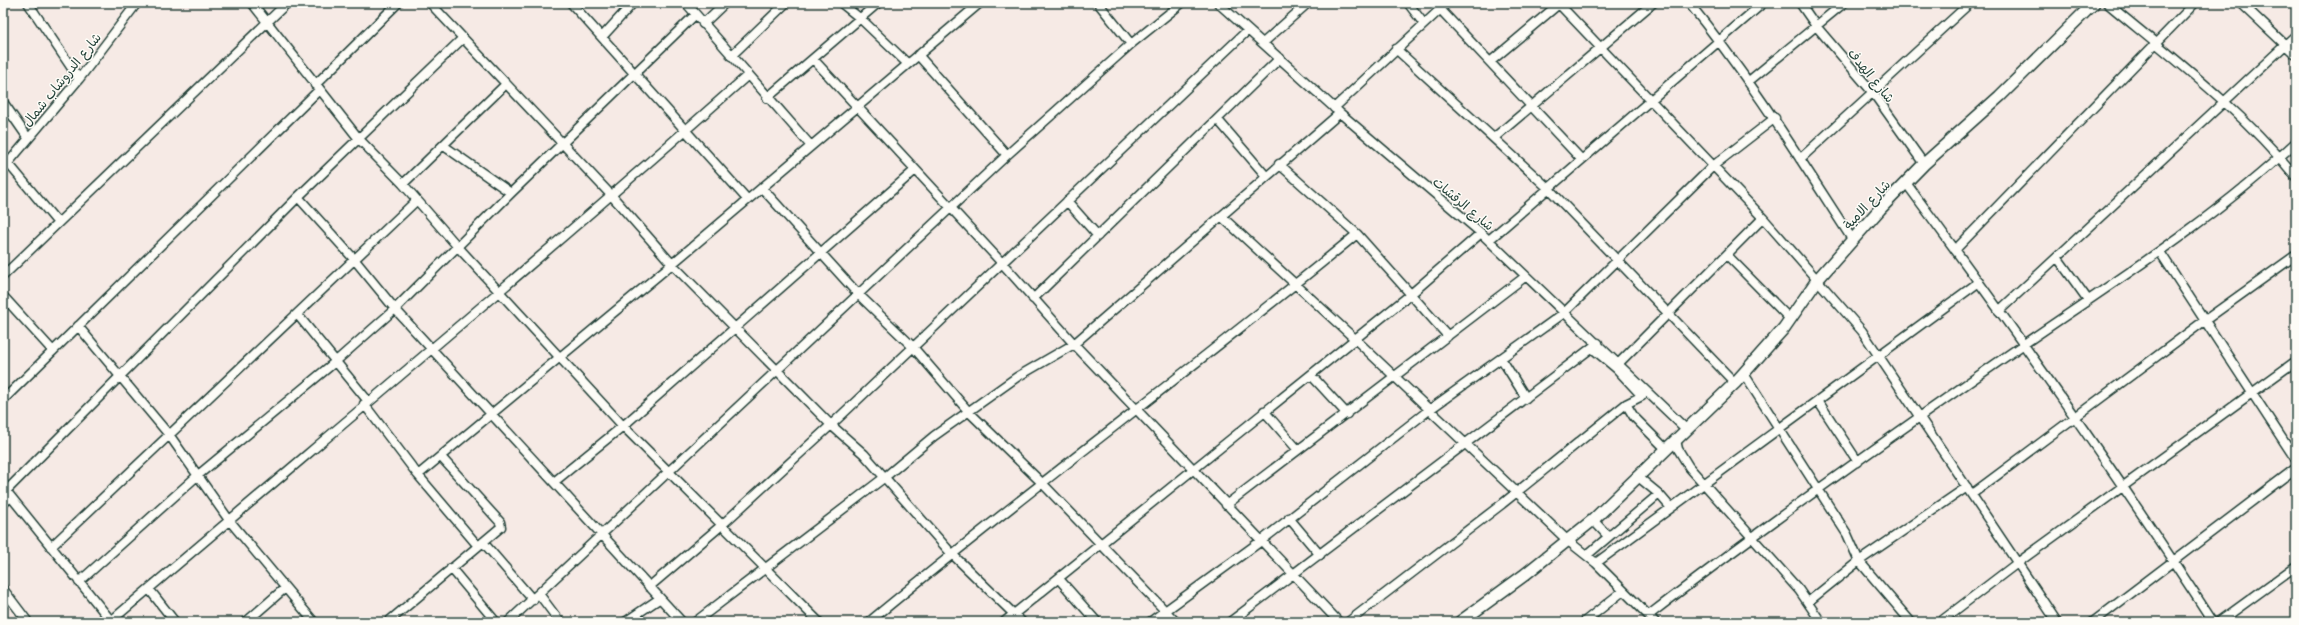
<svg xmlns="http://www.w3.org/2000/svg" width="2299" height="625" viewBox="0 0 2299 625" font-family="Mali,'Playpen Sans Arabic',sans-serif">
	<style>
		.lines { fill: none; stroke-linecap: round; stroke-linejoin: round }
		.street-casing { stroke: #1f3d34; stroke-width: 11 }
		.secondary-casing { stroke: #1f3d34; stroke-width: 14 }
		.street { stroke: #fdfcf7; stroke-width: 8 }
		.secondary { stroke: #fdfcf7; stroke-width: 11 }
		.labels { text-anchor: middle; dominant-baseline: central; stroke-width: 3; stroke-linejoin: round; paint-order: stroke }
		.street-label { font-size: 13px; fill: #1f3d34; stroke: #fdfcf7 }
	</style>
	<rect width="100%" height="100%" fill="#f6eae5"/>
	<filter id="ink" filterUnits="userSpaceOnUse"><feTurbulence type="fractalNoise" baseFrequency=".025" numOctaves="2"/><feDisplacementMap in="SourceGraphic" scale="8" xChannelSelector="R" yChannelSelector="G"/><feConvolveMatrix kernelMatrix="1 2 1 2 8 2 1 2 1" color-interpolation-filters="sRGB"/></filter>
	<g filter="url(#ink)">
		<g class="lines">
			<g class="street-casing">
				<path id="street" d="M28 3 79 79
					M252 3 359 139 403 184 458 247 623 426 819 622
					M430 3 612 196 672 264 831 425 864 454 951 553 1022 622
					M571 3 747 199
					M686 3 811 146
					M841 3 861 19 908 64
					M1098 3 1131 44
					M1218 3 1340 113 1481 233 1687 430
					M1408 3 1424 24
					M1558 3 1763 218 1862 331 2057 622
					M1689 3C1750 78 1800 159 1852 239
					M1800 3 1816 26 1874 94 1924 164
					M2107 3C2173 58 2242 110 2296 177
					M2241 3 2296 55
					M1440 9 1581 159
					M703 24 725 3
					M602 37 633 3
					M1263 43 1308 3
					M1396 49 1548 188 1735 383
					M918 55 1007 155
					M731 56 786 3
					M814 60 1002 263 1074 344 1339 622
					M1490 62 1560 3
					M1749 81 1844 3
					M315 85 398 3
					M767 98 878 3
					M3 102 28 138
					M1334 108 1447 3
					M1218 120 1266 176
					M1495 137 1653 3
					M444 146 511 193
					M1800 159 1970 3
					M8 163 58 223
					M1279 164 1357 234 1448 336
					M3 169 79 79 137 3
					M1906 183C2012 326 2116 472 2213 622
					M403 184 506 84
					M762 188 858 294 913 347 969 412 1042 483 1176 622
					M298 197 354 259 395 309 682 622
					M1067 201 1098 236
					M1221 216 1355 339 1567 540 1596 563 1655 622
					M1489 240 1763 3
					M1955 250 2195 3
					M2160 252 2296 460
					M1727 255 1790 319
					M2057 257 2088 300
					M3 276 287 3
					M3 296 53 351
					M1033 299 1280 58
					M1999 311 2296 35
					M297 314 368 401
					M78 326 170 436 229 520 314 622
					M1592 348 1617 369 1642 396 1626 404 1634 417 1666 449
					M1501 358 1526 398
					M1619 363 1763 218
					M1744 374 1847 534 1859 561 1911 622
					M1311 375 1347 414
					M3 400 319 90
					M1818 401 1858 462
					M364 404 418 475 478 546
					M1264 411 1298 450
					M1676 440 1678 449 1689 467 1799 590 1821 622
					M418 475 672 264 980 3
					M1637 476 1659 494 1671 508
					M554 482 623 426 914 171
					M3 487 112 622
					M6 491 298 197 463 38
					M1972 494 2204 321 2296 255
					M3 504 10 497
					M1226 505 1526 276
					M1289 518 1320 555
					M1593 520 1606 534 1610 535
					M483 542 533 600
					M51 547 416 201
					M1587 555 1659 494
					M1596 563 1979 282
					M451 568 496 622
					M1059 579 1097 622
					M79 582 197 476 335 362 395 309 511 193 695 15
					M649 587 723 524 831 425 1248 30
					M3 589 28 622
					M149 589 175 622
					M539 594 560 622
					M1808 602 1859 561 1967 487
					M1649 615C1771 521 1897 432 2024 344 2117 280 2213 220 2296 142
					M111 621C324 439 539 261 748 75
					M246 622 285 588
					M388 622 501 527 500 522 441 457
					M508 622 1007 155 1131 44 1182 3
					M625 622 659 599
					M695 622 885 477 934 436 1017 377 1074 344 1340 113
					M869 622C1029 489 1197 366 1357 234
					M1004 622 1411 294 1481 233
					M1150 622 1261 541 1429 410 1564 313 1713 166 1775 118
					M1230 622 1598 343
					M1348 622 1502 504 1626 404
					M1584 622 1623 591
					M1940 622 2016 564 2296 361
					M2093 622 2296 468
					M2219 622 2296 566"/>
			</g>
			<g class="secondary-casing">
				<path id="secondary" d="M1460 622 1523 576 1593 520 1735 383 1784 328 1818 279 1880 209 1924 164 2000 96 2094 3"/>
			</g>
			<use href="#street" class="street"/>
			<use href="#secondary" class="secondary"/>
		</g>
	</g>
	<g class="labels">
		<g class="street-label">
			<text transform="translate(1872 75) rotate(51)">شارع الهدف</text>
			<text transform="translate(61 79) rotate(-51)">شارع الدروشاب شمال</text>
			<text transform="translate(1464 203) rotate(40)">شارع الرقشات</text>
			<text transform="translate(1866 204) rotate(-47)">شارع الامية</text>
		</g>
	</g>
	<rect width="2299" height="625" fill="none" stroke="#fdfcf7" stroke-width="16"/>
	<rect x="8" y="8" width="2283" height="609" fill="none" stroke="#1f3d34" stroke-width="1.5" filter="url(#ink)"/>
</svg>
